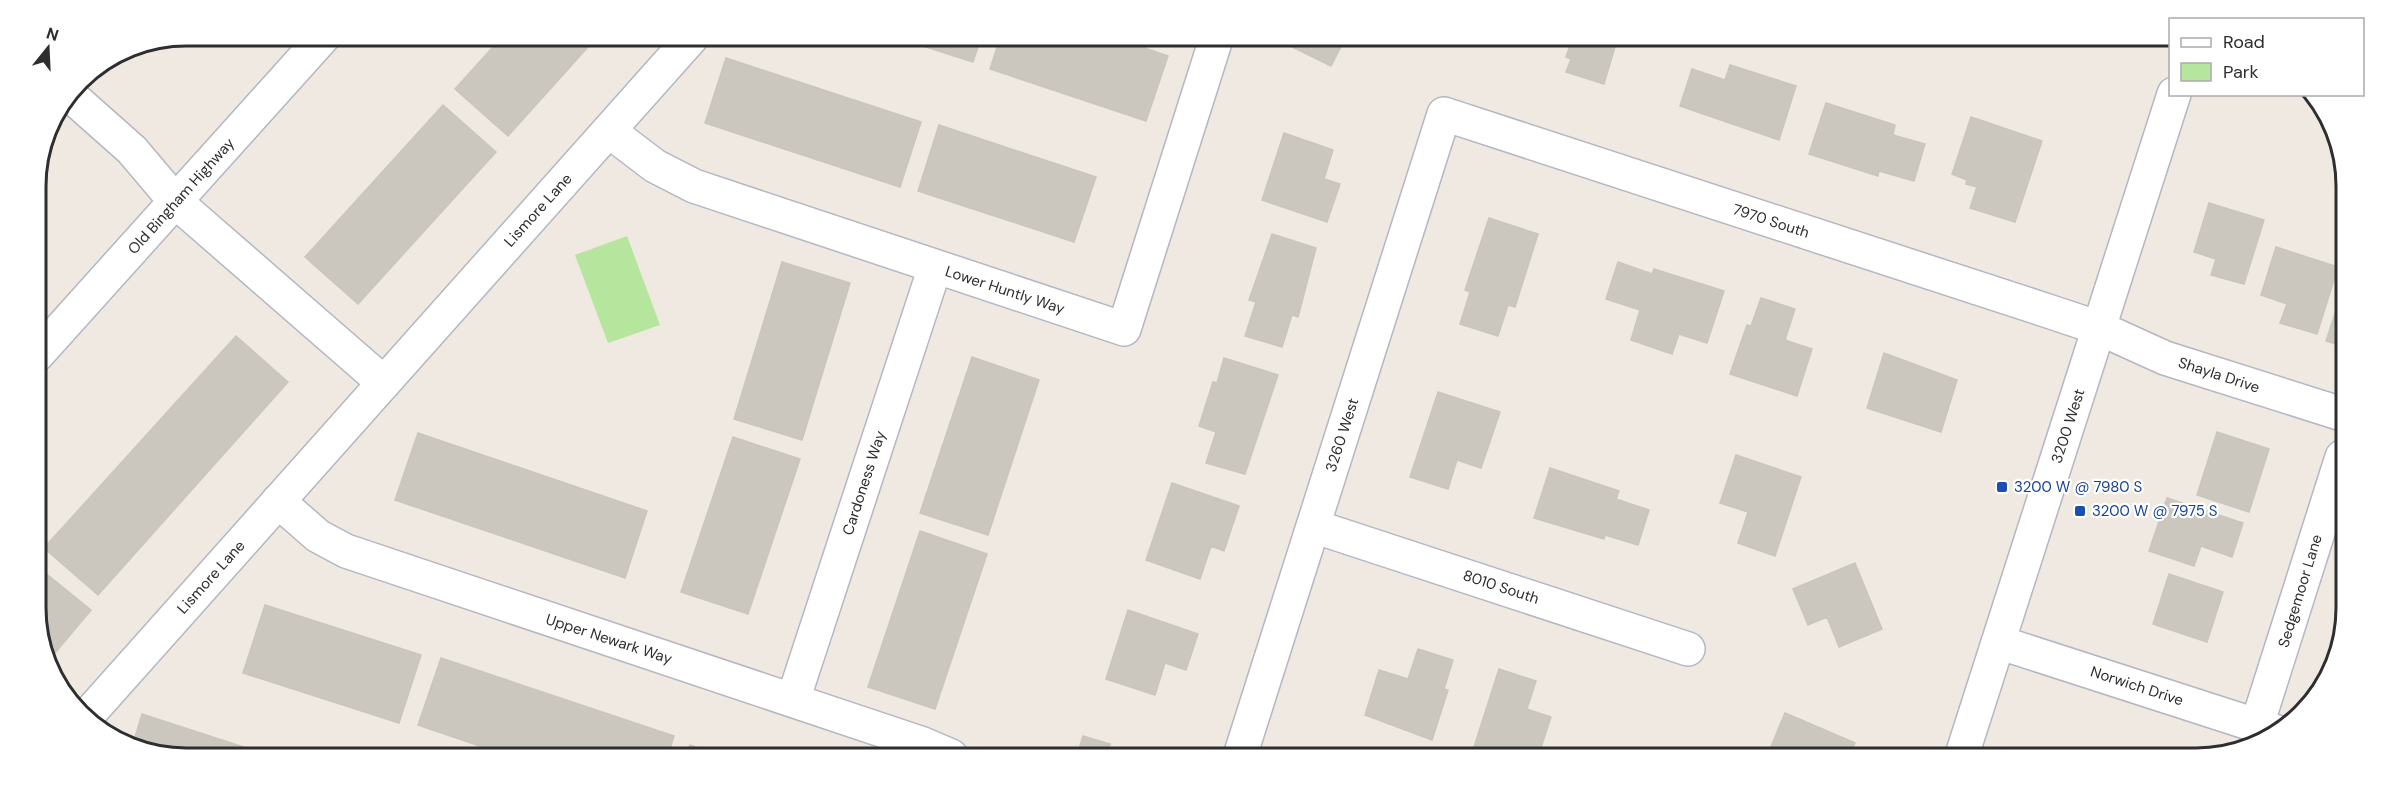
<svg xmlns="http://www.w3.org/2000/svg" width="2382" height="795" viewBox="0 0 2382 795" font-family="'DM Sans',sans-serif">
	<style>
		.green { fill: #b6e59e }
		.building { fill: #cbc7bf; stroke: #cbc5ba; stroke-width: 1.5 }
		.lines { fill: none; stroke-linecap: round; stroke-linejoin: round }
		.minor-casing { stroke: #b4b7c1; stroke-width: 36 }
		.minor { stroke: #fff; stroke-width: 33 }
		.transit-dot { fill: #1a4fb4; stroke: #fff; stroke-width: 2 }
		.labels { text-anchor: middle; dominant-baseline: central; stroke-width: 4.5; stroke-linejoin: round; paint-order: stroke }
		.street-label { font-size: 15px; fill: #2e2e2e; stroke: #fff }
		.transit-label { font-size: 15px; fill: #164399; stroke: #fff; text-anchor: start }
		.rim { fill: none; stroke: #2e2e2e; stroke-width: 3 }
	</style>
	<rect width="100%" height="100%" fill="#efe9e1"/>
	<path class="green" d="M627 236 660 325 608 343 575 255Z"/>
	<path class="building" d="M502 37H597L508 136 455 89Z
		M898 38H981L973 62Z
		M1000 38H1116L1168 56 1146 121 990 69Z
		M1291 39H1345L1331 66 1288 45Z
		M1572 40H1617L1604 84 1566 72 1571 59 1566 57Z
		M726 58 921 122 900 187 705 123Z
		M1730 65 1796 86 1779 140 1680 106 1692 69 1725 80Z
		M1826 103 1895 125 1893 135 1925 144 1914 181 1879 171 1878 176 1809 154Z
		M443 105 496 152 358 304 305 257Z
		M1971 117 2042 141 2015 222 1970 208 1977 187 1966 184 1967 180 1952 174Z
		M939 125 1096 177 1074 242 918 191Z
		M1284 133 1333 150 1324 179 1340 184 1327 222 1262 200Z
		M2209 203 2264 220 2244 284 2211 275 2216 259 2194 252Z
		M1489 218 1538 234 1515 307 1508 305 1498 336 1460 324 1470 292 1465 290Z
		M1272 234 1316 248 1298 317 1292 315 1282 347 1245 336 1256 302 1249 300Z
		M2276 247 2338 267 2317 334 2280 323 2287 304 2261 295Z
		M782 262 850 283 802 440 734 419Z
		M1618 262 1652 274 1654 269 1724 291 1707 343 1679 334 1672 354 1631 340 1640 310 1606 299Z
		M2342 292H2343L2342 346 2326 341Z
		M1761 298 1795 309 1785 340 1812 349 1797 396 1730 374 1747 325 1751 326Z
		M236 336 288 382 98 595 44 548Z
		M1884 353 1957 380 1941 432 1867 408Z
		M972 357 1039 380 988 535 920 513Z
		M1224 358 1278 375 1245 474 1206 463 1216 432 1199 426 1213 382 1217 383Z
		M1438 392 1500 412 1481 468 1457 460 1448 489 1410 477Z
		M2217 432 2269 449 2249 512 2197 495Z
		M418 433 647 511 625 578 395 500Z
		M733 437 800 459 748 614 681 592Z
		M1736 455 1801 477 1775 556 1738 543 1748 512 1720 503Z
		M1550 468 1619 491 1616 499 1649 510 1638 545 1605 535 1604 539 1534 518Z
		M1172 483 1239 506 1224 551 1211 546 1200 579 1146 560Z
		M2167 498 2243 523 2232 557 2201 546 2194 566 2149 551Z
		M920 531 987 554 935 709 868 687Z
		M1855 563 1882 629 1839 647 1827 617 1808 625 1793 589Z
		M38 567 91 610 50 659 39 637Z
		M2169 574 2223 592 2207 642 2153 624Z
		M265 605 421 655 399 723 243 673Z
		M1128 610 1198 634 1186 670 1165 663 1155 695 1106 679Z
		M1418 649 1453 660 1444 689 1448 690 1432 740 1365 715 1379 670 1408 679Z
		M441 658 674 736 668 755H506L418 725Z
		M1499 669 1536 681 1527 709 1551 717 1538 757H1483L1472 753Z
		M1785 713 1855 743 1848 758H1790L1770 749Z
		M142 714 265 754H148L133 744Z
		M1083 736 1110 744 1109 748 1130 756H1077Z
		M690 745 719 755H687Z
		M2118 750 2143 759 2115 758Z"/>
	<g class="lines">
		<g class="minor-casing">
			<path id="minor" d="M70 95 132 150 176 202 384 383
				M609 131 655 166 694 186 1124 329 1216 39
				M37 355 324 36
				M278 501 318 536 346 551 923 744 951 756
				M1313 526 1688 649
				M1998 642 2277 732
				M793 700 935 267
				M87 716 692 37
				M2257 725 2342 457
				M1240 756 1444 114 2048 311 2099 328 2165 358 2342 414
				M1961 758 2174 94"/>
		</g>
		<use href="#minor" class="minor"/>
	</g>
	<g class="transit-dot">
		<rect x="1996" y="481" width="12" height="12" rx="3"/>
		<rect x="2074" y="505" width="12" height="12" rx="3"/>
	</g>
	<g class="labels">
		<g class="street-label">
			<text transform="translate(181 196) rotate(-48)">Old Bingham Highway</text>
			<text transform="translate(538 210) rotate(-48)">Lismore Lane</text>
			<text transform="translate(1771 221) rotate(18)">7970 South</text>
			<text transform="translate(1005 290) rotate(18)">Lower Huntly Way</text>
			<text transform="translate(2219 375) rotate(18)">Shayla Drive</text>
			<text transform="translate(2068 426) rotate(-72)">3200 West</text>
			<text transform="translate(1342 435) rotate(-72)">3260 West</text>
			<text transform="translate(864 483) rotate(-72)">Cardoness Way</text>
			<text transform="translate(211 577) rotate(-48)">Lismore Lane</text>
			<text transform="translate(1501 587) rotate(18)">8010 South</text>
			<text transform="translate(2300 591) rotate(-73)">Sedgemoor Lane</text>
			<text transform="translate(609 639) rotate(18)">Upper Newark Way</text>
			<text transform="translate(2137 686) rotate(18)">Norwich Drive</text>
		</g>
		<g class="transit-label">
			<text x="2014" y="487">3200 W @ 7980 S</text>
			<text x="2092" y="511">3200 W @ 7975 S</text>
		</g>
	</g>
	<path d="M0 0H2382V795H0ZM186 46H2196A140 140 0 0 1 2336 186V608A140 140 0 0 1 2196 748H186A140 140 0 0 1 46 608V186A140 140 0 0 1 186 46Z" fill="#fff" fill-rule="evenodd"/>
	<path class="rim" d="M186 46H2196A140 140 0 0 1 2336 186V608A140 140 0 0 1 2196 748H186A140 140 0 0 1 46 608V186A140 140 0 0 1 186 46Z"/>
	<rect x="2169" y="18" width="195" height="78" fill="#ffffff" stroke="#ababab" stroke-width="1.5"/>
	<rect x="2181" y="38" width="30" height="9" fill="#ffffff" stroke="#ababab" stroke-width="1.5"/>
	<text x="2223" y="48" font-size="18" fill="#2e2e2e">Road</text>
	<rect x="2181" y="63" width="30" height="18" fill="#b6e59e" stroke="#ababab" stroke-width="1.5"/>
	<text x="2223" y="78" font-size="18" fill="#2e2e2e">Park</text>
	<g transform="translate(48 48) rotate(18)" stroke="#ffffff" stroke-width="4.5" paint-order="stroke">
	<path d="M0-4.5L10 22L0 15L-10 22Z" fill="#2e2e2e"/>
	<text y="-9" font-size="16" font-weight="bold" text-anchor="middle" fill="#2e2e2e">N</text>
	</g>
</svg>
